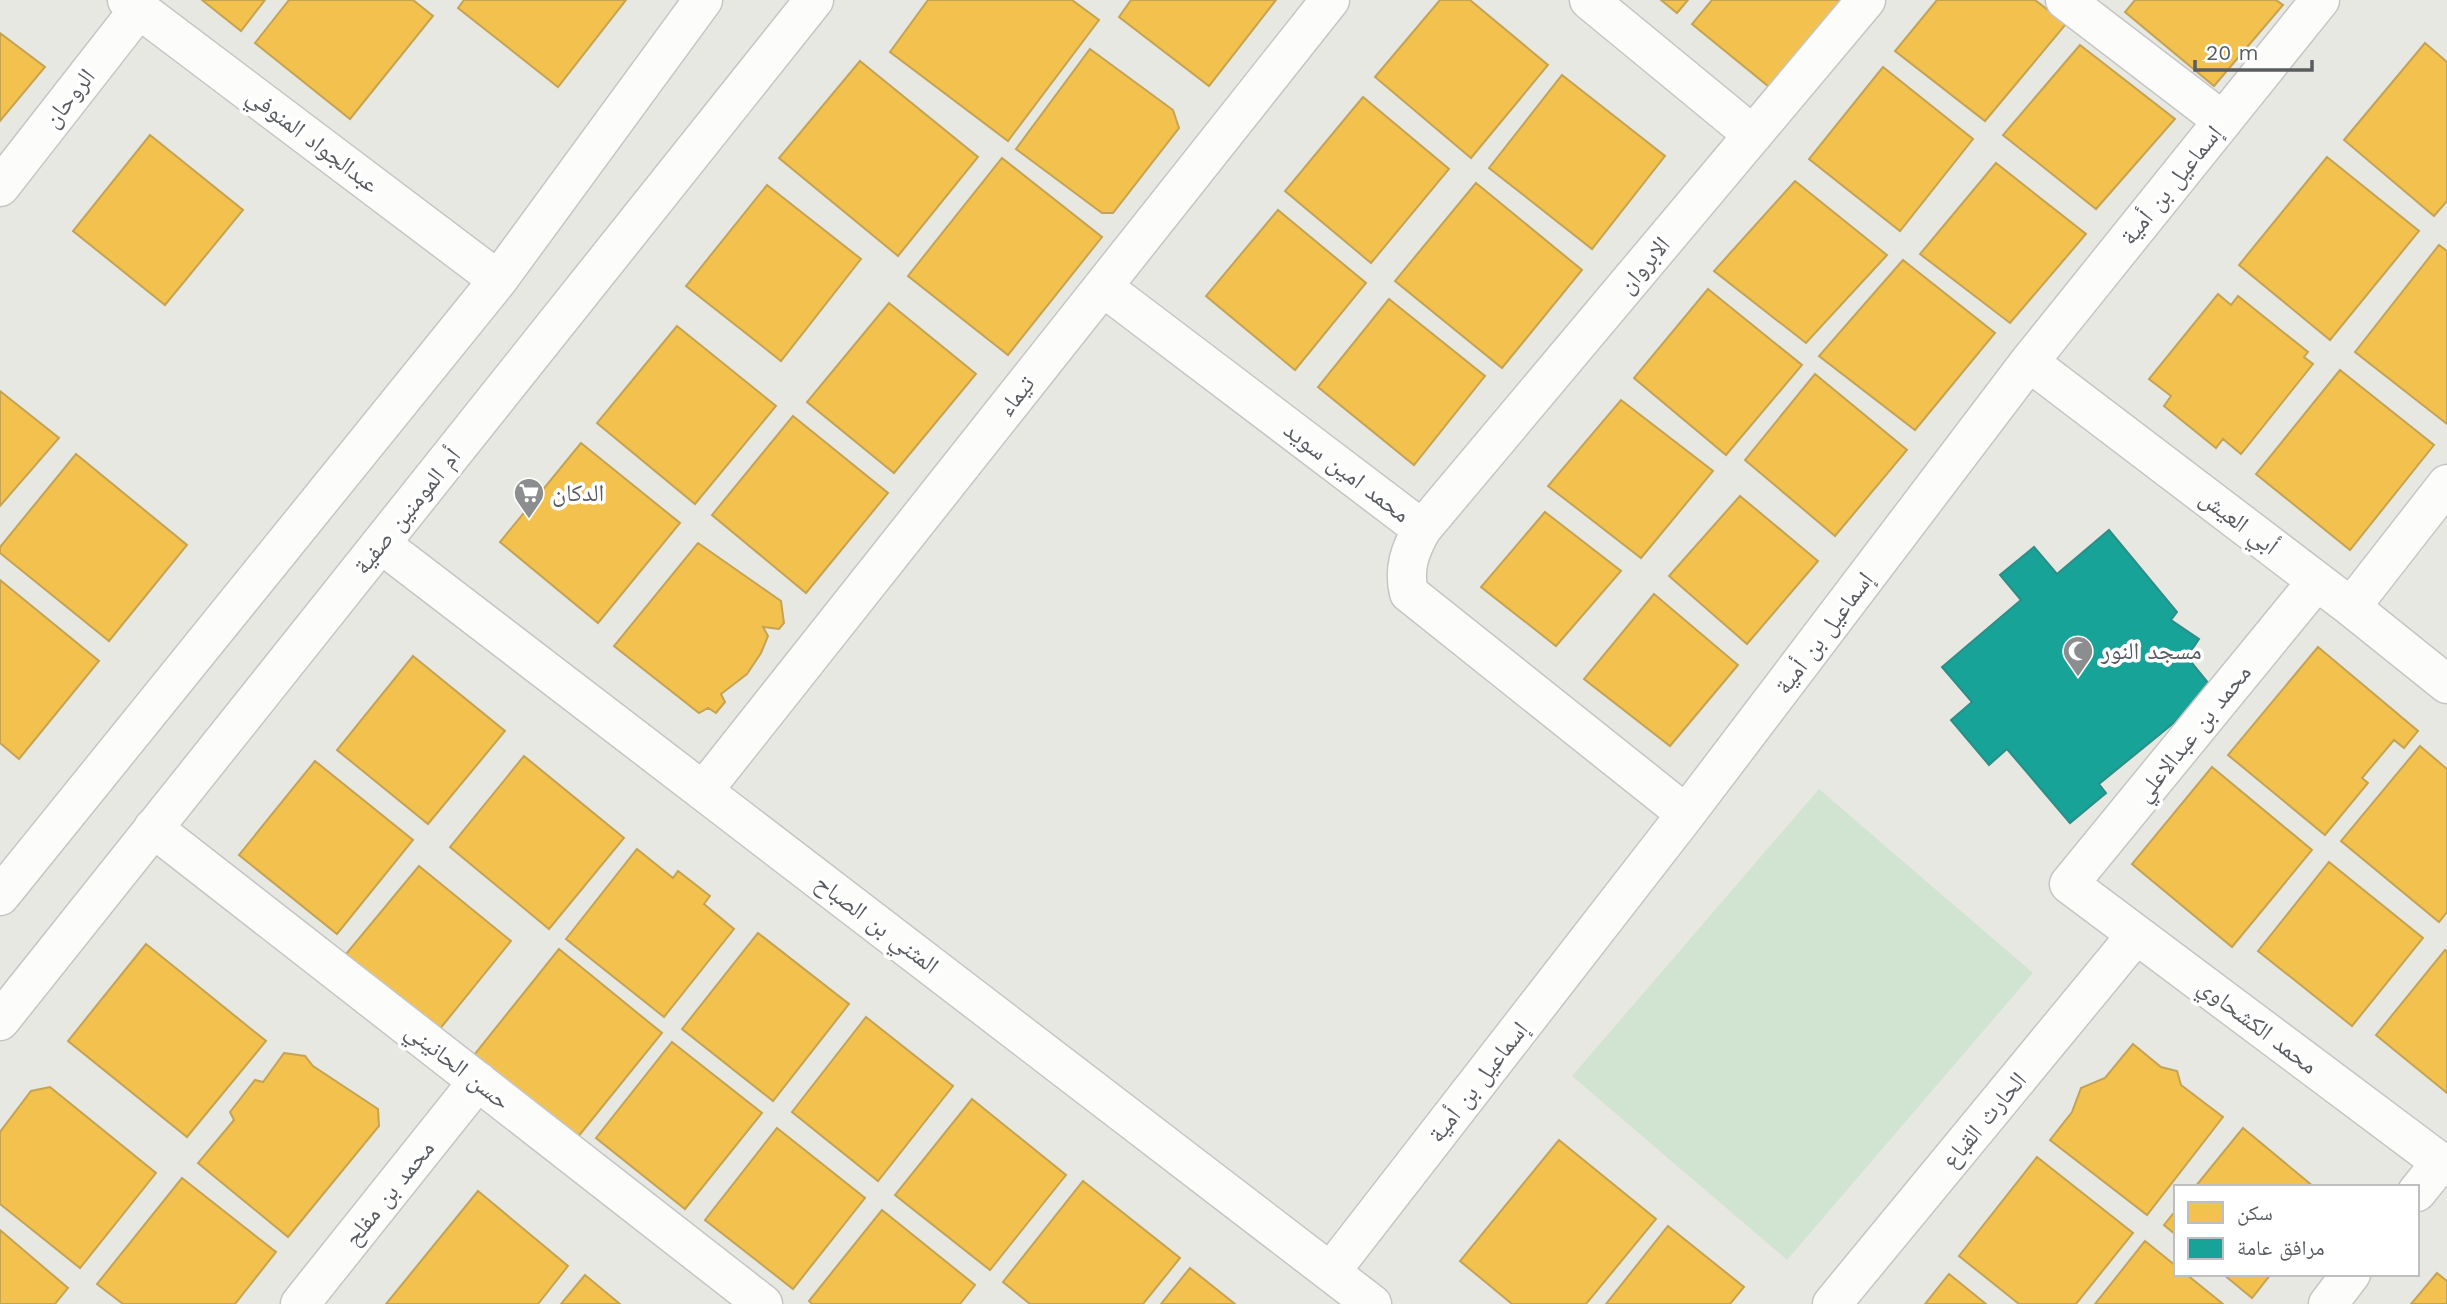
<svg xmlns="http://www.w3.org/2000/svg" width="2447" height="1304" viewBox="0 0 2447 1304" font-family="'Work Sans','Noto Naskh Arabic',sans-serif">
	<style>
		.green { fill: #d1e4d1 }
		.homes { fill: #f2c14e; stroke: #c4a353; stroke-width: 2 }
		.public { fill: #17a398; stroke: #2b8e87; stroke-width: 2 }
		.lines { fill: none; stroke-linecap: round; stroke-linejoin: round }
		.street-casing { stroke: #c5c5c5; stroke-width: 41 }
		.street { stroke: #fcfcfb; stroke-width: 38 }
		.labels { text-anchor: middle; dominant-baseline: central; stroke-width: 7; stroke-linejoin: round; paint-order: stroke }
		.street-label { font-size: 24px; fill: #595c60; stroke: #fff }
		.poi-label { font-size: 24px; fill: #595c60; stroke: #fff; text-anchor: start }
	</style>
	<rect width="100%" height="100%" fill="#e8e8e3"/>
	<path class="green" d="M1819 789 2033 973 1787 1260 1572 1076Z"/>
	<path class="homes" d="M202 0H265L241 31Z
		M289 0H413L433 16 350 119 255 43Z
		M464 0H626L558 87 458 8Z
		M928 0H1072L1099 20 1008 141 890 52Z
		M1131 0H1276L1209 86 1119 17Z
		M1440 0H1470L1548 65 1471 158 1375 77Z
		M1661 0H1688L1677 13Z
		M1712 0H1857L1779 95 1692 24Z
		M1937 0H2035L2066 24 1985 121 1895 51Z
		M2135 0H2276L2283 5 2214 86 2125 12Z
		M0 33 45 67 0 121Z
		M2425 43 2447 62V201L2434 216 2344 140Z
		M2080 45 2175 119 2096 209 2003 135Z
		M1090 49 1173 110 1179 128 1113 213H1102L1016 149Z
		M860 61 978 157 898 256 779 158Z
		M1883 67 1973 139 1900 231 1809 159Z
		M1562 75 1665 156 1592 249 1489 168Z
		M1363 97 1449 169 1371 263 1285 191Z
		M150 135 243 210 165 305 73 231Z
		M2327 157 2419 231 2330 340 2239 265Z
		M1002 158 1102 237 1008 355 908 276Z
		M1996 163 2086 234 2010 323 1920 254Z
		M1795 181 1887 255 1806 343 1714 271Z
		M1476 183 1582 270 1502 368 1395 281Z
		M767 185 861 259 781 361 686 286Z
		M1278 210 1366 283 1295 370 1206 296Z
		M2439 245 2447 251V424L2355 352Z
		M1903 260 1995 333 1915 430 1819 356Z
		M1708 289 1802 365 1726 455 1634 378Z
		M2218 294 2231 305 2238 296 2308 352 2304 357 2313 364 2241 454 2223 439 2216 448 2164 406 2171 396 2149 379Z
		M1389 299 1485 376 1414 465 1318 387Z
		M889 303 976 374 894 473 807 402Z
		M677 326 776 406 695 504 597 423Z
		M2340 370 2434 445 2350 550 2256 474Z
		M1815 374 1907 450 1835 536 1745 460Z
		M0 391 59 438 0 506Z
		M1621 400 1713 471 1641 558 1548 486Z
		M793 416 888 493 806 593 712 515Z
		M581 443 680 523 598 623 500 542Z
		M76 454 187 545 109 641 0 553V547Z
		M1740 496 1818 561 1747 644 1669 576Z
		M1545 512 1621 571 1556 646 1481 587Z
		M698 543 781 601 784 623 779 629 763 627 768 636 761 653 747 674 721 694 725 702 716 713 708 708 699 713 614 646Z
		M0 580 99 661 19 759 0 743Z
		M1654 594 1738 665 1670 746 1584 679Z
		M2318 647 2418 731 2404 748 2394 740 2362 778 2368 783 2325 835 2228 755Z
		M413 656 505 731 428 824 337 750Z
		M2420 746 2447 769V912L2439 922 2341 841Z
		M524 756 624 838 549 929 450 847Z
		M315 761 413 840 337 934 239 855Z
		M2212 767 2312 850 2232 947 2132 864Z
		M637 849 673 878 678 871 710 896 704 904 734 929 664 1017 566 939Z
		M2329 862 2423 938 2352 1026 2258 951Z
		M419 866 511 941 439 1030 346 954Z
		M758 933 849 1004 773 1101 682 1029Z
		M146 944 266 1041 187 1137 68 1041Z
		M559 949 662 1033 573 1143 470 1060Z
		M2445 950 2447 951V1093L2376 1035Z
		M866 1017 953 1086 878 1181 792 1112Z
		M672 1042 762 1113 685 1209 596 1138Z
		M2133 1044 2161 1067 2177 1071 2181 1085 2223 1117 2147 1215 2050 1140 2072 1112 2081 1088 2105 1078Z
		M284 1053 305 1056 313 1066 378 1109 379 1126 288 1237 198 1163 234 1120 230 1112 255 1080 263 1082Z
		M50 1087 156 1173 80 1268 0 1204V1132L31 1091Z
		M972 1099 1066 1175 990 1270 895 1195Z
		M777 1128 865 1198 793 1289 705 1220Z
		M2243 1128 2314 1187H2195Z
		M1559 1140 1656 1219 1586 1304H1512L1460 1261Z
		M2037 1157 2133 1233 2076 1304H2019L1959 1256Z
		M182 1178 276 1252 235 1304H123L97 1284Z
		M1083 1181 1180 1258 1143 1304H1030L1003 1282Z
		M478 1191 568 1266 538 1304H386Z
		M882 1210 975 1285 960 1304H812L809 1301Z
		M2176 1210V1235L2164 1225Z
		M1668 1226 1744 1287 1730 1304H1606Z
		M0 1230 68 1288 55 1304H0Z
		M2145 1241 2176 1266V1274H2186L2223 1304H2095Z
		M1190 1268 1235 1304H1161Z
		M2437 1273 2447 1281V1304H2411Z
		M1949 1274 1986 1304H1925Z
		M2223 1274H2271L2252 1298Z
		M585 1275 620 1304H561Z"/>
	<path class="public" d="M2109 530 2177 612 2171 620 2199 639 2187 657 2214 690 2099 784 2106 793 2070 823 2007 749 1989 765 1951 720 1972 702 1942 667 2021 600 2000 575 2034 547 2057 574Z"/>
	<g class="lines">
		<g class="street-casing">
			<path id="street" d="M127 0 498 280
				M1589 0 1753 135
				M2065 0 2223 121
				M0 187 139 9
				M1103 287 1422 529C1410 550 1403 569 1409 593L1686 814
				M2029 362 2351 607 2447 684
				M1422 529 1866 0
				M381 544 1372 1304
				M2317 581 2069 884 2447 1167
				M2351 607 2447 484
				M703 791 1330 0
				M153 828 763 1304
				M0 896 498 280 703 0
				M0 1021 814 0
				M2417 1192 2441 1162
				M1332 1270 1686 814 2029 362 2320 0
				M300 1304 478 1081
				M1832 1304 2136 935
				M2328 1304 2351 1274"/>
		</g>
		<use href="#street" class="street"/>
	</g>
	<defs>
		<g id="supermarket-pin" transform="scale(1.575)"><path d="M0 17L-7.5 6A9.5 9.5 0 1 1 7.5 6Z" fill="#8b8d8e" stroke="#fff"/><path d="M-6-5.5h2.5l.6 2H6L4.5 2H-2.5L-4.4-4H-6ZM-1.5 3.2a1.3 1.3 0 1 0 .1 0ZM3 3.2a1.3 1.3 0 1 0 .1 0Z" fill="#fff"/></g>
		<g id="mosque-pin" transform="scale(1.575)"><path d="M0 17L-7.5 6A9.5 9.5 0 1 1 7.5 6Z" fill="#8b8d8e" stroke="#fff"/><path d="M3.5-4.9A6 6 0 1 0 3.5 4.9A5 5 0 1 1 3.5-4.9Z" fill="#fff"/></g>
	</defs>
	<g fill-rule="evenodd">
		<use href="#supermarket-pin" x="529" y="493"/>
		<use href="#mosque-pin" x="2078" y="651"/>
	</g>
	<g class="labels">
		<g class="street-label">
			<text transform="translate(69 98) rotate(-52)">الروحان</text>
			<text transform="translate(313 140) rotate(37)">عبدالجواد المنوفي</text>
			<text transform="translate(2171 185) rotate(-51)">إسماعيل بن أمية</text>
			<text transform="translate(1644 265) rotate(-50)">الابروان</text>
			<text transform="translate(1016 396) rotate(-52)">تيماء</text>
			<text transform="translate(1347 472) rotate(37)">محمد امين سويد</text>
			<text transform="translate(407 511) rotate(-51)">أم المومنين صفية</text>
			<text transform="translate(2239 522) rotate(37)">أبي العيش</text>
			<text transform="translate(1824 633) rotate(-53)">إسماعيل بن أمية</text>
			<text transform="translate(2193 733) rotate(-51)">محمد بن عبدالاعلي</text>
			<text transform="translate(877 924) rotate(37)">المثني بن الصباح</text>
			<text transform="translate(2258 1026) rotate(37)">محمد الكشحاوي</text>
			<text transform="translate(458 1066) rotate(38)">حسن الحانيني</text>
			<text transform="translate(1478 1082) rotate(-52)">إسماعيل بن أمية</text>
			<text transform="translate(1984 1120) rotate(-50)">الحارث القباع</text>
			<text transform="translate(389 1193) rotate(-51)">محمد بن مفلح</text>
		</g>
		<g class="poi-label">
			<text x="552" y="493">الدكان</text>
			<text x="2101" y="651">مسجد النور</text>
		</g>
	</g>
	<rect x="2174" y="1185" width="245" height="91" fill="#ffffff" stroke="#bdbebf" stroke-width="2"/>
	<rect x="2188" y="1202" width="35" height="21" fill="#f2c14e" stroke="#bdbebf" stroke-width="2"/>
	<text x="2237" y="1220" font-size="21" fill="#595c60">سكن</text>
	<rect x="2188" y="1238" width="35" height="21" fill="#17a398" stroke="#bdbebf" stroke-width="2"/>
	<text x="2237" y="1255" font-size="21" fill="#595c60">مرافق عامة</text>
	<path d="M2195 60v10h117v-10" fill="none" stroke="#595c60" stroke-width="3.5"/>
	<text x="2206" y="60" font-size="21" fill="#595c60" stroke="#ffffff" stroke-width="5" paint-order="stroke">20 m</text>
</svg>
